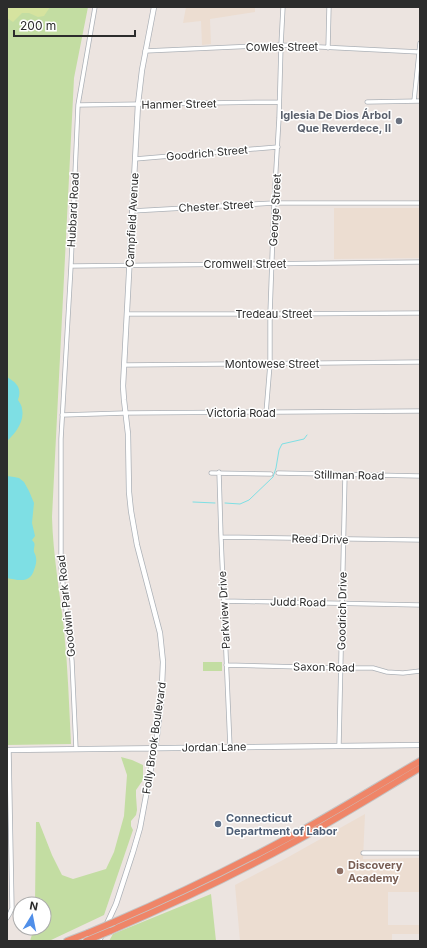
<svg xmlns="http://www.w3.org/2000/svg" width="427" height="948" viewBox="0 0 427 948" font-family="Inter,sans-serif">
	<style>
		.education { fill: #ecddd1 }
		.green { fill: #c3dda2 }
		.pitch { fill: #d6e39f }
		.water { fill: #7edfe4 }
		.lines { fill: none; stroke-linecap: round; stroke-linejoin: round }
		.stream { stroke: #7edfe4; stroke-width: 1 }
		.street-casing { stroke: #acb1b7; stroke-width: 5 }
		.secondary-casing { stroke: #acb1b7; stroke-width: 6 }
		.highway-casing { stroke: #c4c4c4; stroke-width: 8 }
		.street { stroke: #fff; stroke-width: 3.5 }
		.secondary { stroke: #fff; stroke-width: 4.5 }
		.highway { stroke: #ef8568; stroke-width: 6 }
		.highway-bridge-casing { stroke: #c4c4c4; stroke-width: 8; stroke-linecap: butt }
		.highway-bridge { stroke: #ef8568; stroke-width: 6 }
		.worship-dot { fill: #6b7280; stroke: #fff; stroke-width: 1.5 }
		.service-dot { fill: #5c6f8a; stroke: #fff; stroke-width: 1.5 }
		.education-dot { fill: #8d6e63; stroke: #fff; stroke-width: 1.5 }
		.labels { text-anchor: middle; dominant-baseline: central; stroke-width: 3; stroke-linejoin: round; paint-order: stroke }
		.street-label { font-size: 11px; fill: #2c2c2c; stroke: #fff }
		.worship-label { font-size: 11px; font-weight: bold; fill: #5b616d; stroke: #fff; text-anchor: end }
		.service-label { font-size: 11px; font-weight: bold; fill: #4e5e75; stroke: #fff; text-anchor: start }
		.education-label { font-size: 11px; font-weight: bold; fill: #785e54; stroke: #fff; text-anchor: start }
	</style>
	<rect width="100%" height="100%" fill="#ece4e0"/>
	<path class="education" d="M186 7H255V12L210 19 211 44 202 45 201 21 183 23Z
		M334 208H420V258L334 259Z
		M365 814 363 859 419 858V892H388V925H419V934H392V941H240L235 885 283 860Z"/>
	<path class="green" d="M7 7H88L74 78 52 517C53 555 60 593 64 630 68 668 69 706 71 744L7 745Z
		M203 662H222V671H203Z
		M121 757 132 760 143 765V780L136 790V796L137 810 136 815 131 821V826L133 830 104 915 49 941H30L34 928H44V904H35L36 822H39L52 855 62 875 73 879 106 869 114 852 124 816 127 775Z
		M211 894 216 941H109L113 934Z"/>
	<path class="pitch" d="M7 7H50L44 16 38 17 29 13H22L13 22 7 18Z"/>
	<path class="water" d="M7 377C17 383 22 388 18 400 20 403 22 406 22 409 25 421 15 434 7 441Z
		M7 476 14 477 19 478 24 482 29 491 34 503 32 523 35 536 32 540C37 545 33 546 34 552 35 554 36 556 36 558 37 562 35 567 34 570 30 584 17 580 7 578Z"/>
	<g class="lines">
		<path class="stream" d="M193 502 215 503
			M225 503 240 504 249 500 273 477 276 468 279 450 282 444 304 439 307 435"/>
		<g class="street-casing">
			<path id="street" d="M328 48 329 7
				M145 51 281 45 419 52
				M414 101 420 43
				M367 102 420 101
				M78 105 279 102
				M135 159 278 147
				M132 211 274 203H420
				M71 266 420 262
				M127 314H270L420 313
				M124 365 420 362
				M266 413 270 364V314L274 203 279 118 281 45 283 7
				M62 415 125 413 420 411
				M219 472 221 537 230 747
				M211 473 271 474
				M278 473 420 476
				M221 537 420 540
				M224 601 420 605
				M226 665 341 668H373L387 672 403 673 420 671
				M339 746 345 475
				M76 749 72 661 61 567V439L71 266 78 105 95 7
				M363 853H420
				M7 918 10 913 12 908 9 750"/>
		</g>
		<g class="secondary-casing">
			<path id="secondary" d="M7 750 420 745
				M99 941 116 904 133 852 140 828 157 736 161 702 162 685 163 662 160 633 137 545 131 511 129 492 128 434 124 400 123 386 138 104 142 70 154 7"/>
		</g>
		<g class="highway-casing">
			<path id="highway" d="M114 922C177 895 238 865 297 833 339 810 379 785 420 761
				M110 931C173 904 234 875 294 842 337 819 378 793 420 768
				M67 941 88 933"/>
		</g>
		<use href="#street" class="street"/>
		<use href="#secondary" class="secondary"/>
		<use href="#highway" class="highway"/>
		<g class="highway-bridge-casing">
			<path id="highway-bridge" d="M88 933 114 922
				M86 941 110 931"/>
		</g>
		<use href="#highway-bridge" class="highway-bridge"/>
	</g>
	<circle class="worship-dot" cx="399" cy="121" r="4"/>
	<circle class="service-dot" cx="218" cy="824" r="4"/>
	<circle class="education-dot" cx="340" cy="871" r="4"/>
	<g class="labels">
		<g class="street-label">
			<text x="282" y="47">Cowles Street</text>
			<text transform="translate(179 104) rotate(-1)">Hanmer Street</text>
			<text transform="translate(207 153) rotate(-5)">Goodrich Street</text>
			<text transform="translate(216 206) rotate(-3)">Chester Street</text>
			<text transform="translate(73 210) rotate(-87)">Hubbard Road</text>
			<text transform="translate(275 210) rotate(-87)">George Street</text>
			<text transform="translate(132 220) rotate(-87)">Campfield Avenue</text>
			<text x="245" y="264">Cromwell Street</text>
			<text x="274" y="314">Tredeau Street</text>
			<text x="272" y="364">Montowese Street</text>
			<text x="241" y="413">Victoria Road</text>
			<text transform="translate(349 475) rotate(1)">Stillman Road</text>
			<text transform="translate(320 539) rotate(1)">Reed Drive</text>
			<text transform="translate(298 602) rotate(1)">Judd Road</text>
			<text transform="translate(66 606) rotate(-96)">Goodwin Park Road</text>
			<text transform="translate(224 610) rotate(-93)">Parkview Drive</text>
			<text transform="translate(342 611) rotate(-89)">Goodrich Drive</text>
			<text transform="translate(324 667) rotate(1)">Saxon Road</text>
			<text transform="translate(154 738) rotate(-82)">Folly Brook Boulevard</text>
			<text transform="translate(214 747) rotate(-1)">Jordan Lane</text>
		</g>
		<g class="worship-label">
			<text x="391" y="115">Iglesia De Dios Árbol<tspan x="391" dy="13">Que Reverdece, II</tspan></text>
		</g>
		<g class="service-label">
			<text x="226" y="818">Connecticut<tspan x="226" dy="13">Department of Labor</tspan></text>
		</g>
		<g class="education-label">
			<text x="348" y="865">Discovery<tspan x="348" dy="13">Academy</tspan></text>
		</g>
	</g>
	<rect width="427" height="948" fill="none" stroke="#2c2c2c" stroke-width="16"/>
	<g transform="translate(32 916) rotate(10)"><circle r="19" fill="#ffffff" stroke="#ababab"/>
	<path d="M0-3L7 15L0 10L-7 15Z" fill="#508fe9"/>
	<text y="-6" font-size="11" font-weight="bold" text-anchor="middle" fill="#2c2c2c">N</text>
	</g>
	<path d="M14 30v6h121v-6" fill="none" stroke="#2c2c2c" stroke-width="2"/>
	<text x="20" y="30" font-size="12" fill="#2c2c2c" stroke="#ffffff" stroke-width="3" paint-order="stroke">200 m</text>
</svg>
